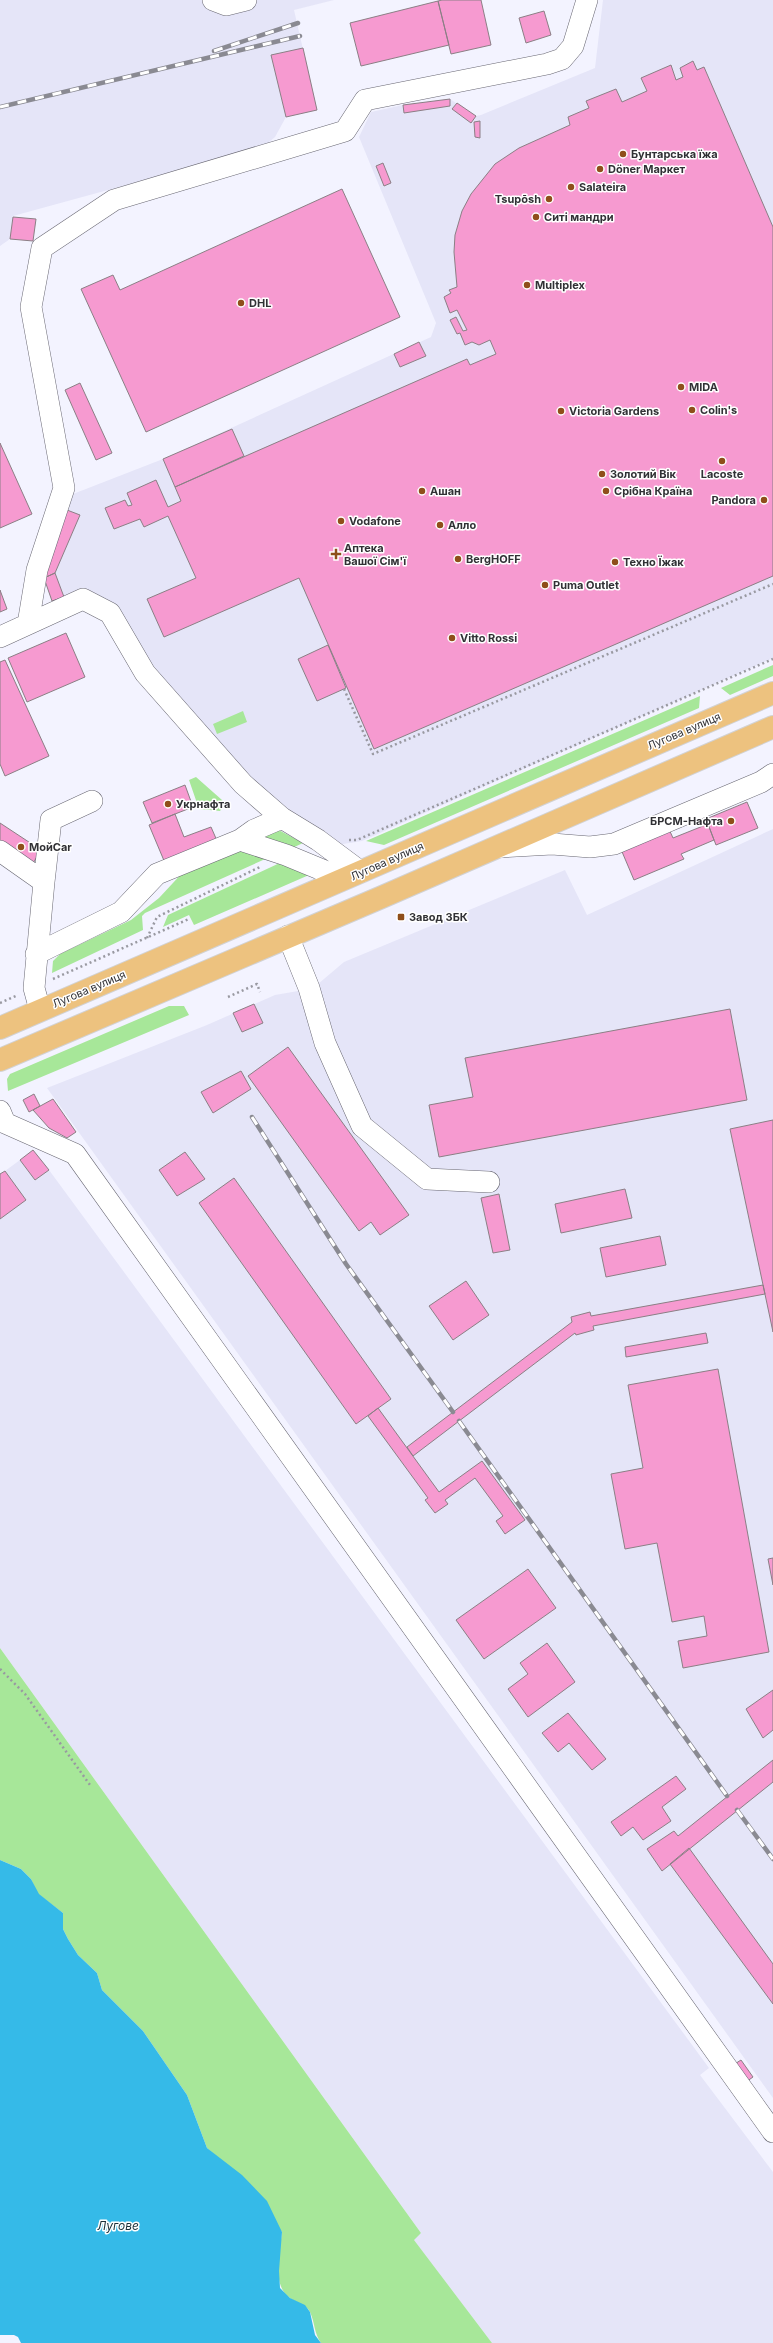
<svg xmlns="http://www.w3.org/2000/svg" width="773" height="2343" viewBox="0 0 773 2343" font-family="Inter,sans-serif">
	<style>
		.built { fill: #e5e5f8 }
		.green { fill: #a7e799 }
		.water { fill: #35bae8 }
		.building { fill: #f69ad0; stroke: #8b7f85 }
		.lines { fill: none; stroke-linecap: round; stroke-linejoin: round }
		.minor-casing { stroke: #686772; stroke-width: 22 }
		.major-casing { stroke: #d2d2d3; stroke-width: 24 }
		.path { stroke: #9999a1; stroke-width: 2.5; stroke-dasharray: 2 3; stroke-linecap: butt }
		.minor { stroke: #fff; stroke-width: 21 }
		.major { stroke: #edc27f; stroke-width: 22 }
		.rail-casing { stroke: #8a8a92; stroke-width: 4.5 }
		.rail { stroke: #fff; stroke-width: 3; stroke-dasharray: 9; stroke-linecap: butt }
		.poi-dot { fill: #8f4e1a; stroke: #fff; stroke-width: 1.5 }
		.labels { text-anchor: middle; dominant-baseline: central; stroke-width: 3; stroke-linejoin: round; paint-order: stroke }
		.poi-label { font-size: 11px; font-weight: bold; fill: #313135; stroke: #fff; text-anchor: start }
		.street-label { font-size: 11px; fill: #313135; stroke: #fff }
		.water-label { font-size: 12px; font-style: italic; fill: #1b3039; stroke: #fff }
	</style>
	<rect width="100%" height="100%" fill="#f3f3ff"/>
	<path class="built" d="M0 0H334L294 10 317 110 286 117 275 137 268 143 254 150 13 216 10 239 0 246Z
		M603 0H773V658L362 841 337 845 282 811 205 740 142 649 138 648 118 605 85 589 52 601 42 574 73 494 163 459 431 337 436 323 359 137 371 112 403 105 450 99 476 116 481 115 595 68Z
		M773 829V2098L47 1088 207 1025 275 995 304 990 318 984 344 962 565 870 587 915Z
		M20 1160 35 1180 49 1170 709 2068 700 2075 773 2172V2343H492L413 2239 421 2233 0 1648V1219L26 1200 5 1171Z"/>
	<path class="green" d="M773 665V676L730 695 721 688Z
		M700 696 699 708 384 845 366 841Z
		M243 711 247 722 217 734 213 724Z
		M196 777 222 800 224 805 220 811 199 809 189 780Z
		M275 828 303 843 288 850 267 840 265 836Z
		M241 850 272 856 145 913 142 916 143 930 52 973 53 961 60 954 131 920 159 898 185 870Z
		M284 861 309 875 194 925 189 915 163 927 168 915Z
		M169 1006H184L189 1015 8 1091 7 1079 10 1074Z
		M0 1648 421 2233 414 2240 492 2343H321C314 2333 315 2323 310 2312 306 2304 297 2303 290 2298 271 2285 280 2252 282 2232L223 2162 207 2148 187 2095 143 2031 102 1990 97 1973 78 1955 68 1939 63 1929V1913L38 1894 31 1879 21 1869 0 1860Z"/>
	<path class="water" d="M0 1860 21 1869 31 1879 39 1894 63 1913V1929L68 1939 78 1955 97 1973 102 1990 143 2031 187 2095 207 2148 242 2175 267 2201 282 2232 279 2271 280 2288 290 2298 305 2305 310 2312 315 2335 321 2343H21L18 2337 14 2335H0Z"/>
	<path class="building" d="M442 0H481L491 45 451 54 438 1Z
		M438 1 449 45 361 66 350 23Z
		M544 11 551 35 526 43 519 18Z
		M303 48 317 110 286 117 271 55Z
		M693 61 697 70 704 67 773 227V576L374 749 299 578 164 637 147 599 196 578 168 516 144 527 140 519 114 529 105 508 125 500 128 506 132 505 127 493 156 480 168 507 181 501 175 487 467 359 470 365 496 354 490 340 479 345 472 342 465 345 460 333 457 334 450 320 456 317 463 331 467 330 457 310 450 313 444 297 451 293 449 290 457 287 454 252 455 235 462 211 471 194 495 164 519 148 570 125 568 117 589 108 586 101 616 89 622 102 647 91 641 78 671 65 676 80 683 77 680 68Z
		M450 99V106L404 113 403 105Z
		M457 103 476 116 471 123 452 109Z
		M480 121V138L475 137 474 122Z
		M383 163 391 183 384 186 376 166Z
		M342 189 400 317 146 432 81 289 113 275 120 290Z
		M13 217 36 219 33 241 10 239Z
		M419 342 426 356 400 367 394 354Z
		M80 383 112 453 96 460 65 390Z
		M232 429 244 456 175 487 163 459Z
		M0 443 32 514 0 528Z
		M67 510 80 515 55 573 44 578Z
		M55 573 64 597 52 601 44 578Z
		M0 590 7 609 0 612Z
		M66 633 85 677 27 702 8 658Z
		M328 645 346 688 317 701 298 659Z
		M5 660 49 756 5 776 0 764V662Z
		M185 785 193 807 152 823 143 802Z
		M747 802 758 828 716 845 706 819Z
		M175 814 184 837 211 827 218 843 165 863 149 825Z
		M0 823 41 850 32 865 0 844Z
		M708 824 714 840 681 854 684 859 634 880 620 847 668 827 673 838Z
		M254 1004 263 1023 242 1032 233 1013Z
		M730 1009 747 1100 439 1157 429 1105 473 1097 465 1058Z
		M288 1047 409 1215 380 1235 371 1222 359 1231 248 1076Z
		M241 1071 251 1089 213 1113 201 1092Z
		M34 1094 40 1106 29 1112 23 1100Z
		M53 1099 76 1132 67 1138 49 1128 33 1110Z
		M773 1120V1332L730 1129Z
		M33 1150 49 1170 35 1180 20 1160Z
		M185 1152 205 1179 177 1196 159 1170Z
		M5 1171 26 1200 0 1219V1174Z
		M234 1178 391 1399 356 1424 199 1203Z
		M625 1189 632 1218 561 1233 555 1204Z
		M499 1194 510 1250 493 1253 481 1198Z
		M660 1236 666 1265 606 1277 600 1248Z
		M466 1281 489 1315 453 1340 429 1306Z
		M763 1285 765 1294 593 1326 594 1330 576 1335 575 1333 413 1456 407 1447 572 1322 571 1317 590 1312 591 1316Z
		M706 1333 708 1343 626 1357 625 1347Z
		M718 1369 769 1652 683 1668 678 1641 707 1636 704 1616 672 1622 657 1543 625 1549 611 1474 643 1468 628 1385Z
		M378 1408 439 1492 482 1461 525 1520 505 1534 496 1521 503 1516 475 1478 445 1500 448 1504 435 1513 425 1500 428 1498 368 1416Z
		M773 1558V1585L768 1559Z
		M528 1569 556 1608 484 1659 456 1620Z
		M547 1643 575 1682 528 1717 508 1689 528 1674 520 1663Z
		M773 1690V1730L763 1738 746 1709Z
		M568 1713 606 1759 592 1770 569 1743 558 1752 542 1733Z
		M773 1760V1782L662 1871 647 1849 674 1831 678 1836Z
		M676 1776 686 1789 662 1807 671 1821 643 1840 633 1827 621 1836 611 1822Z
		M689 1848 773 1964V2004L670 1864Z
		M741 2060 753 2077 746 2082 730 2067Z"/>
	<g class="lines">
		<g class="minor-casing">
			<path id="minor" d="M213 0 226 5 246 0
				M28 624 37 570 64 488 31 307 42 248 114 200 345 131 365 100 547 64 562 59 573 46 587 0
				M0 637 83 599 110 613 145 673 243 784 282 818 318 840 361 872
				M240 840 286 855 344 879
				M500 847 552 844 590 847 614 844 761 782 773 774
				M0 851 44 882 34 988 40 1010
				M44 882 51 820 92 801
				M288 936 309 988 325 1043 362 1126 427 1179 489 1182
				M36 954 121 912 157 874 240 840 254 830 282 818
				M0 1111 5 1123 75 1154 773 2132"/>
		</g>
		<g class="major-casing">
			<path id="major" d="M0 1028 773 693
				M0 1060 382 897 773 727"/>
		</g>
		<path class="path" d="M344 689 373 754 773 584
			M349 840H357L773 659
			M147 938 157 917 262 866
			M53 979 189 919
			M228 997 257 984 260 992
			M0 1003 18 995
			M0 1669 25 1694 90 1785"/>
		<use href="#minor" class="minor"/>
		<use href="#major" class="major"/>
		<g class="rail-casing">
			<path id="rail" d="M214 51 298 23
				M0 107 300 36
				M252 1117 346 1264 453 1412
				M459 1421 727 1796
				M737 1810 773 1859"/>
		</g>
		<use href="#rail" class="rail"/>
	</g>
	<g class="poi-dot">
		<circle cx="623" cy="154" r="4"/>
		<circle cx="600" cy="169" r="4"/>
		<circle cx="571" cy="187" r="4"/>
		<circle cx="549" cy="199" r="4"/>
		<circle cx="536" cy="217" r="4"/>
		<circle cx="527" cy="285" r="4"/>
		<circle cx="241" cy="303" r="4"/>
		<circle cx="681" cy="387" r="4"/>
		<circle cx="692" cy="410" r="4"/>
		<circle cx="561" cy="411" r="4"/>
		<circle cx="722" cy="461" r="4"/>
		<circle cx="602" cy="474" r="4"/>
		<circle cx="422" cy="491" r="4"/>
		<circle cx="606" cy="491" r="4"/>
		<circle cx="764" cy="500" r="4"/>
		<circle cx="341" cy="521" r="4"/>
		<circle cx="440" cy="525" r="4"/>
		<path d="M334 548h4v4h4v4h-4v4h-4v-4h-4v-4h4z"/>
		<circle cx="458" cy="559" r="4"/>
		<circle cx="615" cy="562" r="4"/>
		<circle cx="545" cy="585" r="4"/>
		<circle cx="452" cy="638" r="4"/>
		<circle cx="168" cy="804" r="4"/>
		<circle cx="731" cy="821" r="4"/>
		<circle cx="21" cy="847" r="4"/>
		<rect x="397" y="913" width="8" height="8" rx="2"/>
	</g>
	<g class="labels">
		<g class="poi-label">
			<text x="631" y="154">Бунтарська їжа</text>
			<text x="608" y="169">Döner Маркет</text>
			<text x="579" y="187">Salateira</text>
			<text x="541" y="199" text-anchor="end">Tsupōsh</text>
			<text x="544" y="217">Ситі мандри</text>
			<text x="535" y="285">Multiplex</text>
			<text x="249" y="303">DHL</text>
			<text x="689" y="387">MIDA</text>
			<text x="700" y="410">Colin's</text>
			<text x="569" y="411">Victoria Gardens</text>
			<text x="610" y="474">Золотий Вік</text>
			<text x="722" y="474" text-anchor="middle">Lacoste</text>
			<text x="430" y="491">Ашан</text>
			<text x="614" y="491">Срібна Країна</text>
			<text x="756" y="500" text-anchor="end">Pandora</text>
			<text x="349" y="521">Vodafone</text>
			<text x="448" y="525">Алло</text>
			<text x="344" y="548">Аптека<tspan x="344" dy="13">Вашої Сім'ї</tspan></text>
			<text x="466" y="559">BergHOFF</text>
			<text x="623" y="562">Техно Їжак</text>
			<text x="553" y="585">Puma Outlet</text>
			<text x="460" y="638">Vitto Rossi</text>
			<text x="176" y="804">Укрнафта</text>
			<text x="723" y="821" text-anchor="end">БРСМ-Нафта</text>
			<text x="29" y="847">МойCar</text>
			<text x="409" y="917">Завод ЗБК</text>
		</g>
		<g class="street-label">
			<text transform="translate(684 731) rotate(-23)">Лугова вулиця</text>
			<text transform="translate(387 861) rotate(-24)">Лугова вулиця</text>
			<text transform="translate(89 989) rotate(-23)">Лугова вулиця</text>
		</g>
		<g class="water-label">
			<text x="118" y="2225">Лугове</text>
		</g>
	</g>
</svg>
